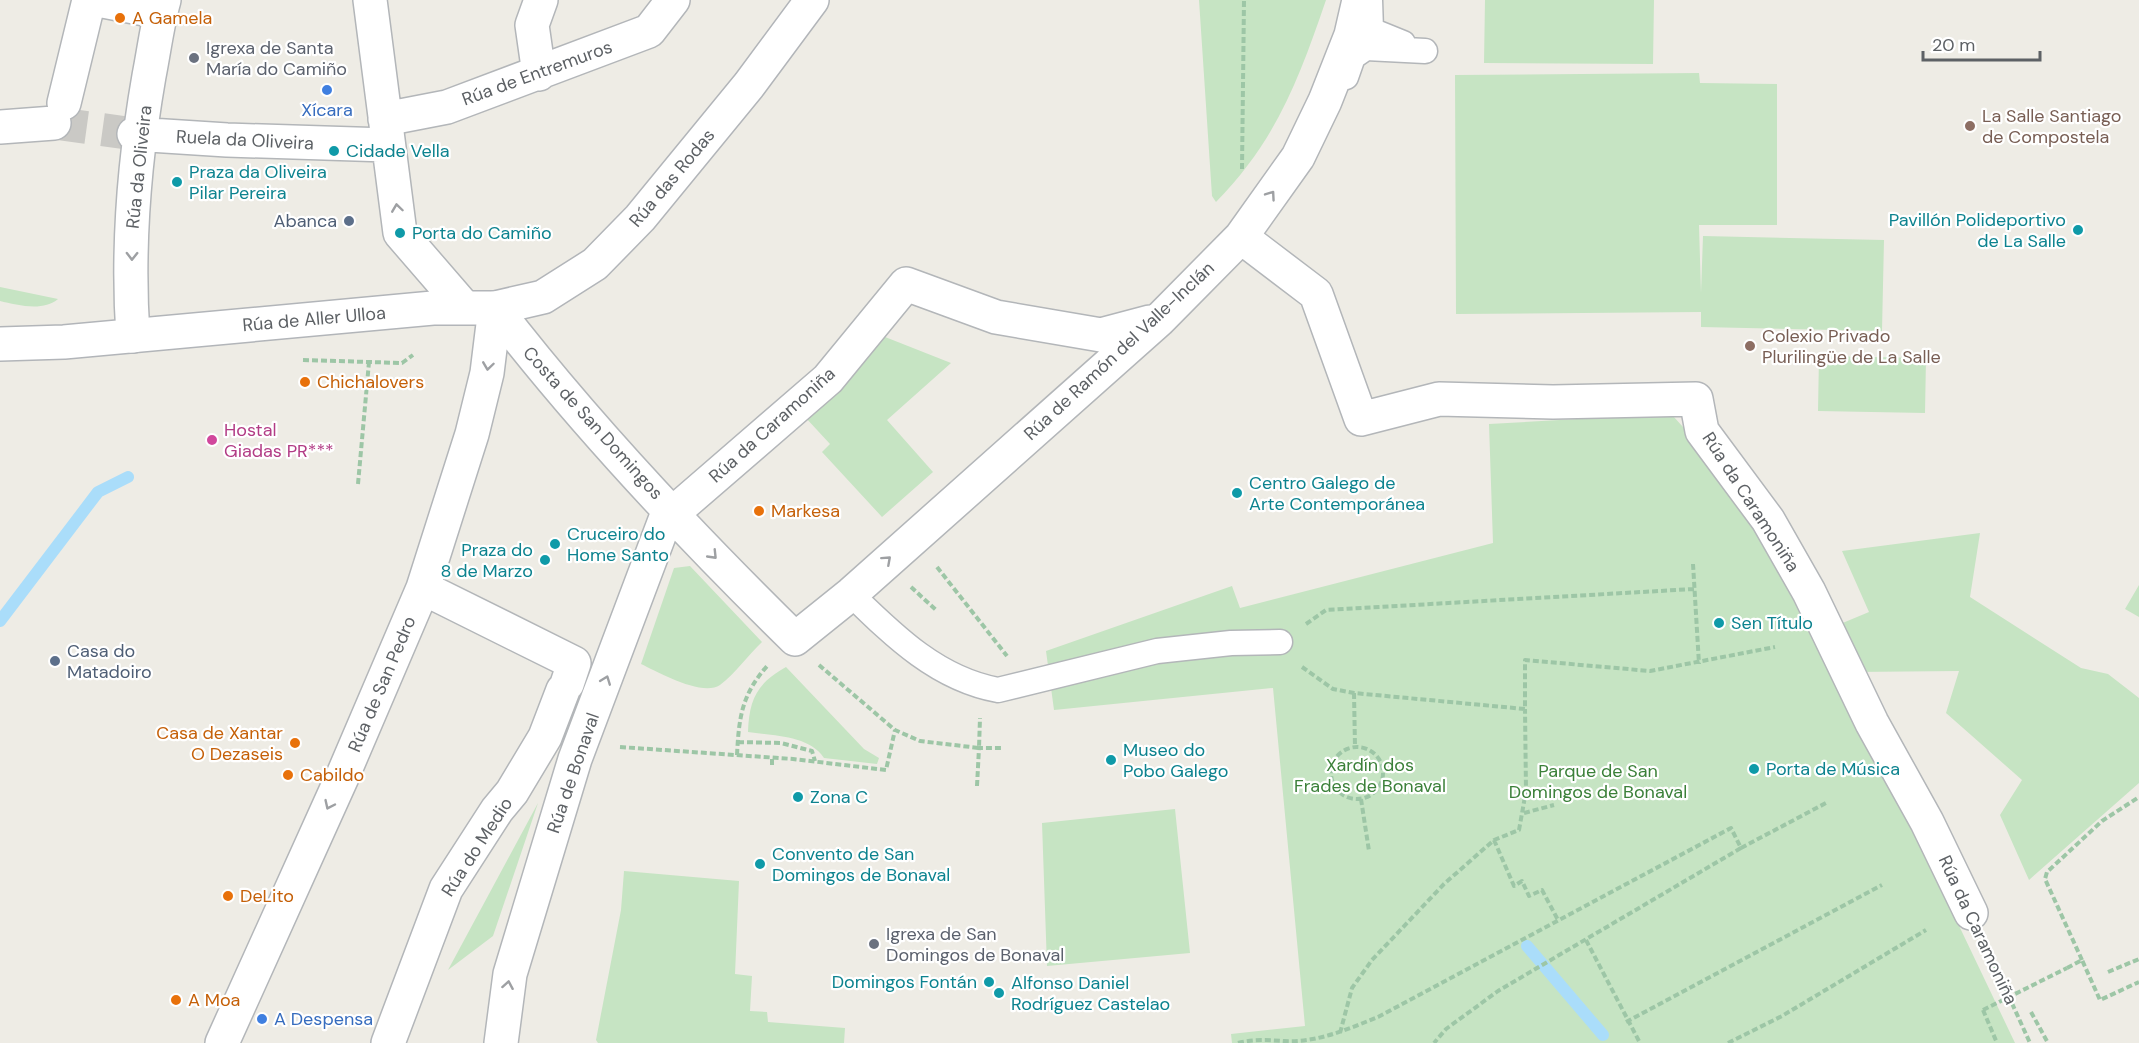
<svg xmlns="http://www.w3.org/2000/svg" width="2139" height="1043" viewBox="0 0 2139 1043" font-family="'DM Sans',sans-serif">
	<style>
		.green { fill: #c6e4c3 }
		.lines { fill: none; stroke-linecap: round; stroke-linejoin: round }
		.stream { stroke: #aaddfa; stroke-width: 12 }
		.street-tunnel { stroke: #cac9c5; stroke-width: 33; stroke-dasharray: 33 16; stroke-linecap: butt }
		.lane-casing { stroke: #b3b6b9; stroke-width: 27 }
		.street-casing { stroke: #b3b6b9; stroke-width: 36 }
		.secondary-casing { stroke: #b2b5b9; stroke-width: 36 }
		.path { stroke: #9dc6a6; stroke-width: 4; stroke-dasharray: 6 3; stroke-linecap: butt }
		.lane { stroke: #fff; stroke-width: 24 }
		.street { stroke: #fff; stroke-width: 33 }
		.secondary { stroke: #fff; stroke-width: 33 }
		.path-bridge { stroke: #9dc6a6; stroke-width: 4; stroke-dasharray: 6 3; stroke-linecap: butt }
		.oneway { stroke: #9ea0a3 }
		.food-dot { fill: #e8710a; stroke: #fff; stroke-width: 2 }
		.worship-dot { fill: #6b7280; stroke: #fff; stroke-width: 2 }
		.shop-dot { fill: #3f7fe0; stroke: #fff; stroke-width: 2 }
		.education-dot { fill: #8d6e63; stroke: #fff; stroke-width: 2 }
		.culture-dot { fill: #0f9aa8; stroke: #fff; stroke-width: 2 }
		.service-dot { fill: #5c6f8a; stroke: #fff; stroke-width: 2 }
		.hotel-dot { fill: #d1479c; stroke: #fff; stroke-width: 2 }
		.labels { text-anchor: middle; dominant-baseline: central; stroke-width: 4.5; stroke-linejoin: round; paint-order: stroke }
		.food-label { font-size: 18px; fill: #c56008; stroke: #fff; text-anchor: start }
		.worship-label { font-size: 18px; fill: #5b616d; stroke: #fff; text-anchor: start }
		.street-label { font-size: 18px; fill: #5d6165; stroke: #fff }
		.shop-label { font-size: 18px; fill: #366cbe; stroke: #fff }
		.education-label { font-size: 18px; fill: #785e54; stroke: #fff; text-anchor: start }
		.culture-label { font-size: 18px; fill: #0d838f; stroke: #fff; text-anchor: start }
		.service-label { font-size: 18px; fill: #4e5e75; stroke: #fff; text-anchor: end }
		.hotel-label { font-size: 18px; fill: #b23c85; stroke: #fff; text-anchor: start }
		.park-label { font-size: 18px; fill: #3b8039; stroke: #fff }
	</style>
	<rect width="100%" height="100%" fill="#eeece5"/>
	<path class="green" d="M1199 0H1326C1299 79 1276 141 1216 202L1212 196Z
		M1485 0H1654L1653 64 1484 63Z
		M1699 73 1700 83 1777 84V225H1699L1701 293 1703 236 1884 240 1882 331 1701 327V312L1456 314 1455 75Z
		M0 287 58 299C43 312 17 305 0 301Z
		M875 333 951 363 887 420 933 472 882 517 822 452 830 444 805 417Z
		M1819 356 1926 358 1925 413 1818 411Z
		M1666 414 1673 416 1693 438 1757 518 1920 844 2015 1043H1232L1231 1034 1305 1026 1273 688 1054 710 1046 651 1232 586 1240 608 1493 543 1489 424Z
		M1980 533 1970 597 2081 668 2108 674 2139 698V783L2029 880 2000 815 2022 780 1946 713 1959 671 1854 672 1833 627 1869 612 1842 551Z
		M690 566 762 642C748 655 735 674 720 685 702 697 658 672 641 664L674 568Z
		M2139 585V617L2125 609Z
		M786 667 864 749 879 758 877 764 824 758C809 735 773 736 748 732 749 700 757 683 786 667Z
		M538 803 493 936 448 970Z
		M1175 809 1190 953 1047 966 1042 823Z
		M624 871 739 881 735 974 752 976 750 1011 767 1012 768 1022 845 1028 844 1043H598L596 1040 621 910Z"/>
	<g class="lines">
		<path class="stream" d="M0 621 98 492 128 477
			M1527 946 1603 1035"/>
		<path class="street-tunnel" d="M54 123 134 134"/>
		<g class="lane-casing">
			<path id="lane" d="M1370 0 1371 30 1403 43
				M1346 77 1353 57 1366 48 1425 51
				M851 594C893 635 937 679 998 690L1157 651 1231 643 1280 642"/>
		</g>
		<g class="street-casing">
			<path id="street" d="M98 0 160 12
				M370 0 400 233 464 307
				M539 74 532 25 541 0
				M64 103 89 0
				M385 119 447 107 649 31 673 0
				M0 127 54 123
				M134 134 227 140 387 145
				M1241 237 1316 294 1361 419 1439 399 1553 402 1696 399 1702 431 1768 520 1809 592 1872 723 1927 822 1971 913
				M495 308C585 425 689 535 795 639L851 594 1159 320 1241 237 1298 157 1325 101 1351 35 1359 0
				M133 336C127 250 134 162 149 76 154 51 157 25 164 0
				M423 588 574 663 567 684
				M222 1043 343 775 423 588 472 434 487 373 495 308
				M388 1043 446 889 497 810 512 792 545 737 563 690
				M501 1043 510 974 575 759 665 520 828 379 906 284 996 317 1101 335 1150 322"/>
		</g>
		<g class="secondary-casing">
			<path id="secondary" d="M0 344 64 342 433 308H495L543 297 595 264 640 218 749 85 812 0"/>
		</g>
		<path class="path" d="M1242 169 1244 0
			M303 360 402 363 413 355
			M358 484 369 362
			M1693 564 1699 664
			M937 567 1007 656
			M911 587 936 610
			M1306 624 1326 610 1694 589
			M819 665 895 730 920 741 979 748 980 718
			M1302 667 1333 689 1354 693 1525 709V660L1650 671 1775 647
			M1354 693 1355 747
			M738 742 781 743 812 751 815 761
			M620 747 793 759 886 770 895 730
			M1331 773a26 26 0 1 1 52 0a26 26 0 1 1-52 0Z
			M737 755C739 716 742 694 768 665
			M772 765V757
			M977 786 979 748H1002
			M1361 799 1369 851
			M1524 813 1554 805
			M1494 840 1514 886 1522 881 1529 896 1542 890 1558 920
			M1741 848 1826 803
			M1586 940 1640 1043
			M1986 946 2030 1043
			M2082 960 2045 879 2047 872 2102 821 2139 797
			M2067 968 2082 960 2100 1000 2139 982
			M2108 972 2139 959
			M1983 1010 1997 1043
			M2031 1012 2048 1043
			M1626 1022 1882 885
			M1340 1033 1352 988 1372 960 1444 884 1494 840 1519 830 1526 791 1525 709
			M1238 1043C1253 1039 1269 1040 1284 1041 1317 1043 1348 1029 1378 1017L1731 828 1741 848 1498 991 1446 1029 1434 1043
			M1728 1043 1782 1016 1926 930"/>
		<use href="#lane" class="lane"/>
		<use href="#street" class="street"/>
		<use href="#secondary" class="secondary"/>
		<path class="path-bridge" d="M1983 1010 2067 968"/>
	</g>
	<defs><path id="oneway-chevron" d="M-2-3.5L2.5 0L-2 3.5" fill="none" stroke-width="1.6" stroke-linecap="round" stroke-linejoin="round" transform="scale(1.5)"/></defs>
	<g class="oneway">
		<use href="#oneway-chevron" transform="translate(1271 195) rotate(-55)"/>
		<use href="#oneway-chevron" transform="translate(397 208) rotate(-98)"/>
		<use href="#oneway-chevron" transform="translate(132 256) rotate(91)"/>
		<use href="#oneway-chevron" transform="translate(488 366) rotate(98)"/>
		<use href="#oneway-chevron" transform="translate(713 555) rotate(46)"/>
		<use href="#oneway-chevron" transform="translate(887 560) rotate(-42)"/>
		<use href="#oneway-chevron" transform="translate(606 680) rotate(-69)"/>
		<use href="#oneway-chevron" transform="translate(329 805) rotate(115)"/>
		<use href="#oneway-chevron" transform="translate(508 985) rotate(-80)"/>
	</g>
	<g class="food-dot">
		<circle cx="120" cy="18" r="6"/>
		<circle cx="305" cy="382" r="6"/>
		<circle cx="759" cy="511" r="6"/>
		<circle cx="295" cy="743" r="6"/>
		<circle cx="288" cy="775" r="6"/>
		<circle cx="228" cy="896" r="6"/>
		<circle cx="176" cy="1000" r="6"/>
	</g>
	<g class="worship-dot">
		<circle cx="194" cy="58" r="6"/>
		<circle cx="874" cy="944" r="6"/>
	</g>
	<g class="shop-dot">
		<circle cx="327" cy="90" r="6"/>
		<circle cx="262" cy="1019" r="6"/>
	</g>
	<g class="education-dot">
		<circle cx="1970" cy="126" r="6"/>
		<circle cx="1750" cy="346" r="6"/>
	</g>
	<g class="culture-dot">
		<circle cx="334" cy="151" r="6"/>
		<circle cx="177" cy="182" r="6"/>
		<circle cx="2078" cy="230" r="6"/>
		<circle cx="400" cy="233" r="6"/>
		<circle cx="1237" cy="493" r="6"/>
		<circle cx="555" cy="544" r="6"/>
		<circle cx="545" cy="560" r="6"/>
		<circle cx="1719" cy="623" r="6"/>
		<circle cx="1111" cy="760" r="6"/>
		<circle cx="1754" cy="769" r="6"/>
		<circle cx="798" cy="797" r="6"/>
		<circle cx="760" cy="864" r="6"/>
		<circle cx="989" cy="982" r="6"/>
		<circle cx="999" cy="993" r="6"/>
	</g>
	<g class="service-dot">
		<circle cx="349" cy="221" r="6"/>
		<circle cx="55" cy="661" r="6"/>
	</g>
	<circle class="hotel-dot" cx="212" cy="440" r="6"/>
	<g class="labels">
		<g class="food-label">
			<text x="132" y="18">A Gamela</text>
			<text x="317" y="382">Chichalovers</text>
			<text x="771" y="511">Markesa</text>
			<text x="283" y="733" text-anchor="end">Casa de Xantar<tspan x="283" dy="21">O Dezaseis</tspan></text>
			<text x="300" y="775">Cabildo</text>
			<text x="240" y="896">DeLito</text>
			<text x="188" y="1000">A Moa</text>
		</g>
		<g class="worship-label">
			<text x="206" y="48">Igrexa de Santa<tspan x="206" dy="21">María do Camiño</tspan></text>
			<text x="886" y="934">Igrexa de San<tspan x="886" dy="21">Domingos de Bonaval</tspan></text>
		</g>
		<g class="street-label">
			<text transform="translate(537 73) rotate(-20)">Rúa de Entremuros</text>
			<text transform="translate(245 140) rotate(3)">Ruela da Oliveira</text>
			<text transform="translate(139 167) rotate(-84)">Rúa da Oliveira</text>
			<text transform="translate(672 178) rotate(-50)">Rúa das Rodas</text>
			<text transform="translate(314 319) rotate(-5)">Rúa de Aller Ulloa</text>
			<text transform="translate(1119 351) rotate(-43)">Rúa de Ramón del Valle-Inclán</text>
			<text transform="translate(593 423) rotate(48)">Costa de San Domingos</text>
			<text transform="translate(772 425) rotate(-42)">Rúa da Caramoniña</text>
			<text transform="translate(1751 502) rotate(57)">Rúa da Caramoniña</text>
			<text transform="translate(382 684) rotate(-67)">Rúa de San Pedro</text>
			<text transform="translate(573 773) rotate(-71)">Rúa de Bonaval</text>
			<text transform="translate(477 847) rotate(-57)">Rúa do Medio</text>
			<text transform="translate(1978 930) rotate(65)">Rúa da Caramoniña</text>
		</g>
		<g class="shop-label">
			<text x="327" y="110">Xícara</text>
			<text x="274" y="1019" text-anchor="start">A Despensa</text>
		</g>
		<g class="education-label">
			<text x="1982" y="116">La Salle Santiago<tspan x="1982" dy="21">de Compostela</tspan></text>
			<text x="1762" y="336">Colexio Privado<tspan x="1762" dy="21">Plurilingüe de La Salle</tspan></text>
		</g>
		<g class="culture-label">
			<text x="346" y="151">Cidade Vella</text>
			<text x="189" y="172">Praza da Oliveira<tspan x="189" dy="21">Pilar Pereira</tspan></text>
			<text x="2066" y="220" text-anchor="end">Pavillón Polideportivo<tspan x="2066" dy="21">de La Salle</tspan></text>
			<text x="412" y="233">Porta do Camiño</text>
			<text x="1249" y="483">Centro Galego de<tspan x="1249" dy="21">Arte Contemporánea</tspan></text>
			<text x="567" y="534">Cruceiro do<tspan x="567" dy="21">Home Santo</tspan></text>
			<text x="533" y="550" text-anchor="end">Praza do<tspan x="533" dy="21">8 de Marzo</tspan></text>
			<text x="1731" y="623">Sen Título</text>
			<text x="1123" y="750">Museo do<tspan x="1123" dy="21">Pobo Galego</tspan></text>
			<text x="1766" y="769">Porta de Música</text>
			<text x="810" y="797">Zona C</text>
			<text x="772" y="854">Convento de San<tspan x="772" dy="21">Domingos de Bonaval</tspan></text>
			<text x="977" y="982" text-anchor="end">Domingos Fontán</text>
			<text x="1011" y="983">Alfonso Daniel<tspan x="1011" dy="21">Rodríguez Castelao</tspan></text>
		</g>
		<g class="service-label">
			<text x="337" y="221">Abanca</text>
			<text x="67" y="651" text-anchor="start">Casa do<tspan x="67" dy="21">Matadoiro</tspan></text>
		</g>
		<g class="hotel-label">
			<text x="224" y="430">Hostal<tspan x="224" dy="21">Giadas PR***</tspan></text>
		</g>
		<g class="park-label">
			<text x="1370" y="765">Xardín dos<tspan x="1370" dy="21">Frades de Bonaval</tspan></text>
			<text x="1598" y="771">Parque de San<tspan x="1598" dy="21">Domingos de Bonaval</tspan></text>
		</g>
	</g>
	<path d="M1923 51v9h117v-9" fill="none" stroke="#5d6165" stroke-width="3"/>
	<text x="1932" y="51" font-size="18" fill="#5d6165" stroke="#ffffff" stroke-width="4.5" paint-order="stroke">20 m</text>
</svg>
